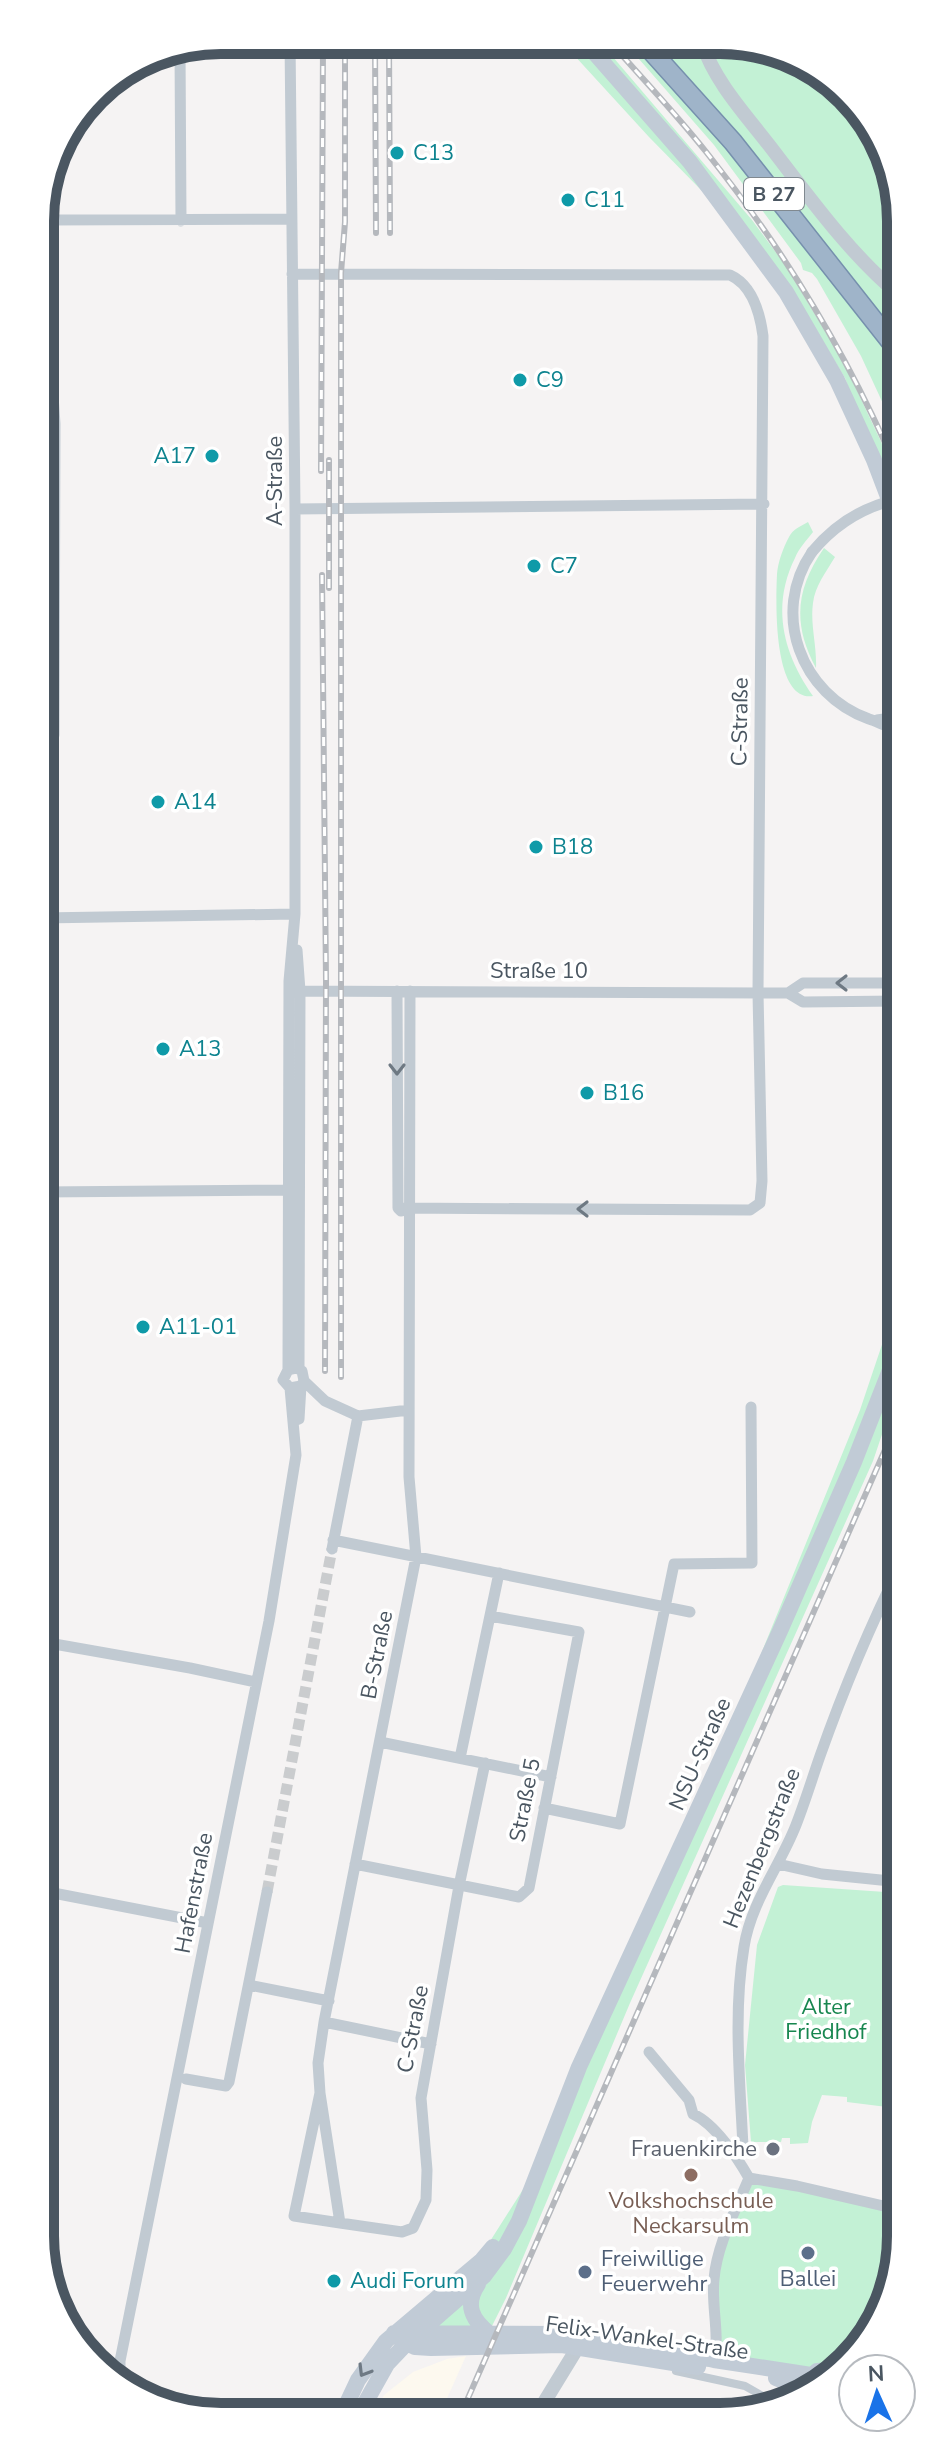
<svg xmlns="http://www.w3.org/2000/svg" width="941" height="2457" viewBox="0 0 941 2457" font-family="'Nunito Sans',sans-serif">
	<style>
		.commercial { fill: #fdf9ef }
		.green { fill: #c3f1d5 }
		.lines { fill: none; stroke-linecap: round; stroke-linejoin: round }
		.stream { stroke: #90daee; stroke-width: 3 }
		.minor-tunnel { stroke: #caccce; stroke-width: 11; stroke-dasharray: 11 5.5; stroke-linecap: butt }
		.trunk-casing { stroke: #7690ad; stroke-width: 21 }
		.pedestrian { stroke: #c1cad2; stroke-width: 8 }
		.minor { stroke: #c1cad2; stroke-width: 11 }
		.tertiary { stroke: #c1cad2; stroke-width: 14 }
		.secondary { stroke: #c1cbd6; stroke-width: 16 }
		.trunk { stroke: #9fb4c9; stroke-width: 18 }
		.rail-casing { stroke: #b5b8bd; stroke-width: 6 }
		.rail { stroke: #fff; stroke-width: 3; stroke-dasharray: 9; stroke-linecap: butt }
		.minor-bridge { stroke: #c1cad2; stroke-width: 11 }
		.oneway { stroke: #6e7983 }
		.oneway2 { stroke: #6e7984 }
		.culture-dot { fill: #0f9aa8; stroke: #fff; stroke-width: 3 }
		.worship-dot { fill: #6b7280; stroke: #fff; stroke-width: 3 }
		.education-dot { fill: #8d6e63; stroke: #fff; stroke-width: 3 }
		.service-dot { fill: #5c6f8a; stroke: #fff; stroke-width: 3 }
		.labels { text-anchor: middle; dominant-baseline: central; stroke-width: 7; stroke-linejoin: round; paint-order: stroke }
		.shield { fill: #fff; stroke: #808990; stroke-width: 2 }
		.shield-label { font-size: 20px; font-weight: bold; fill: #4a5661 }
		.culture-label { font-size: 22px; fill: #0d838f; stroke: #fff; text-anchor: start }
		.street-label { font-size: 22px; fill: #4a5661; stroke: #fff }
		.park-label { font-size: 22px; fill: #17864f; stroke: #fff }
		.worship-label { font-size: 22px; fill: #5b616d; stroke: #fff; text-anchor: end }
		.education-label { font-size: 22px; fill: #785e54; stroke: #fff }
		.service-label { font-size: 22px; fill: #4e5e75; stroke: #fff; text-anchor: start }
		.rim { fill: none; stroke: #4a5661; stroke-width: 10 }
	</style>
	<rect width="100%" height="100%" fill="#f5f3f3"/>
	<path class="commercial" d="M466 2356 440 2414H374L384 2395 413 2372 447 2359Z"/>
	<path class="green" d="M562 42 601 43 752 220 786 266 844 363 884 448 898 487V517L845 378 792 290 757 247 649 137Z
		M625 43 756 44 848 93 897 185 898 436 861 356 817 279 812 273 803 270 801 263 714 145Z
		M808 522 813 532C807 540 799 548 795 558 771 606 783 654 813 696 772 702 776 598 777 574 778 562 783 548 789 537 793 529 801 526 808 522Z
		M824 548 835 557C826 572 815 586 813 603 810 624 817 646 816 668 792 623 796 589 824 548Z
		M899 1294V1384L873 1461 630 2003 506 2298 491 2328 399 2326 480 2257 529 2180 688 1834 860 1410Z
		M783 1885 900 1893V2105L887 2107 847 2102V2097L822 2095 812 2122 808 2143 790 2144V2138H782L781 2142H751L745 2065 757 1945 778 1887Z
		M752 2184H771L901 2215V2248L856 2355 833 2369 809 2370 722 2355C719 2330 714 2304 718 2279 722 2245 739 2214 752 2184Z"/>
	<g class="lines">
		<path class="stream" d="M887 214 897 207"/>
		<path class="minor-tunnel" d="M267 1892 332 1549"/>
		<g class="trunk-casing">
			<path id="trunk" d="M644 43 733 142 898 351"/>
		</g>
		<path class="pedestrian" d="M676 2371 745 2386 775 2403"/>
		<path class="minor" d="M180 48 181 221
			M40 213 45 220 291 219
			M292 274 730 275C752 285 760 313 763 336L758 993 762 1181 760 1203 750 1210 398 1208
			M41 299 52 381 55 424 54 735
			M41 373 45 426 41 681
			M295 509 764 504
			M812 552C770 613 801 695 869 719 879 722 888 728 898 729
			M877 720 898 717
			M42 918 295 914
			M297 950 300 991 299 1369 297 1368
			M289 991 788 993 803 1002 899 1001
			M397 991 398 1208 401 1211
			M788 993 803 983H899
			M42 1192 297 1190
			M288 1370 297 1368 302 1371 304 1381 301 1386 290 1388 283 1380 288 1370 289 981 295 914V509L290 40
			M304 1381 325 1401 358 1416 409 1410
			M294 1421 299 1419 301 1386
			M333 1540 690 1612
			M332 1549 358 1416
			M43 1642 190 1668 256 1682
			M380 1742 551 1777
			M460 1758 499 1573
			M544 1808 620 1824 674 1564 752 1563 751 1407
			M355 1864 519 1897 529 1888 579 1632 490 1616
			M778 1864 822 1874 900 1882
			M43 1891 208 1923
			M249 1985 329 2001
			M324 2022 431 2044
			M649 2052 689 2100 693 2114C715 2124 737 2157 749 2178
			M186 2079 226 2086 229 2082 267 1892
			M320 2093 340 2223 294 2216 320 2093 318 2063 324 2022 416 1557 409 1477 410 991
			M738 2159 743 2147C740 2081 733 2013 744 1947 751 1902 780 1866 796 1825 805 1802 812 1779 820 1756 843 1691 869 1628 900 1566
			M749 2178 797 2186 901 2210
			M340 2223 402 2232 413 2228 426 2200 427 2170 421 2098 459 1886 485 1763
			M707 2361 714 2360C720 2333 711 2306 714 2279 717 2244 736 2210 749 2178
			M126 2382 120 2370V2361L269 1621 296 1455 290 1388
			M142 2391 254 2414"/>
		<path class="tertiary" d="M702 43C715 82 745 114 769 145 809 197 848 252 898 294
			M537 2414 581 2342"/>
		<path class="secondary" d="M585 42 690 162 786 292 837 380 874 460 898 523
			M478 2284C464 2305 472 2320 490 2334
			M394 2333 564 2334 634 2342 714 2360 811 2375
			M401 2340 415 2347 431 2348 562 2345 698 2367
			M853 2357 858 2352
			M776 2378 801 2388
			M805 2382 817 2371 831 2370
			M342 2414 358 2380 386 2341 482 2260 493 2247
			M359 2414 387 2364 406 2344 484 2276 504 2249 519 2221 579 2067 780 1631 854 1462 899 1347"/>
		<use href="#trunk" class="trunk"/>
		<g class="rail-casing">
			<path id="rail" d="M375 41 376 233
				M389 41 390 233
				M611 43C643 79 677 115 707 153 785 251 849 357 898 472
				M321 471 323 41
				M322 575 326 981 325 1371
				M329 588V460
				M341 1377V273L345 222V41
				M461 2414 899 1418"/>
		</g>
		<use href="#rail" class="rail"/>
		<path class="minor-bridge" d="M812 552C835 524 862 507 898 499"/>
	</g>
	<defs><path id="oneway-chevron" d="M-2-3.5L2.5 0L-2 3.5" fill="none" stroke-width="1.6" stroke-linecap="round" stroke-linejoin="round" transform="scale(2)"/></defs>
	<g class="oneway">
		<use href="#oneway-chevron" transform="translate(842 983) rotate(-180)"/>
		<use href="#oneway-chevron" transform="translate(397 1069) rotate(90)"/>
		<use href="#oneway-chevron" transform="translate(583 1209) rotate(-180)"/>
	</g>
	<use class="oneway2" href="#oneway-chevron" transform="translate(364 2371) rotate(121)"/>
	<g class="culture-dot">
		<circle cx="397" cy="153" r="8"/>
		<circle cx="568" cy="200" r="8"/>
		<circle cx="520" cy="380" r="8"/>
		<circle cx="212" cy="456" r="8"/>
		<circle cx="534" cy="566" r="8"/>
		<circle cx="158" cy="802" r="8"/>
		<circle cx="536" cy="847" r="8"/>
		<circle cx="163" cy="1049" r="8"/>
		<circle cx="587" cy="1093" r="8"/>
		<circle cx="143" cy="1327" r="8"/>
		<circle cx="334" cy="2281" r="8"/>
	</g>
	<circle class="worship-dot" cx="773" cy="2149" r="8"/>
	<circle class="education-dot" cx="691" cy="2175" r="8"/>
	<g class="service-dot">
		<circle cx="808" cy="2253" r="8"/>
		<circle cx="585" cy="2272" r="8"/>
	</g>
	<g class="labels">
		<rect class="shield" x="744" y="178" width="60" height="32" rx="6"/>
		<g class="shield-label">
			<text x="774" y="194">B 27</text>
		</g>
		<g class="culture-label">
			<text x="413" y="153">C13</text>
			<text x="584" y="200">C11</text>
			<text x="536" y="380">C9</text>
			<text x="196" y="456" text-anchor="end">A17</text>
			<text x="550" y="566">C7</text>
			<text x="174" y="802">A14</text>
			<text x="552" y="847">B18</text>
			<text x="179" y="1049">A13</text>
			<text x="603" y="1093">B16</text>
			<text x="159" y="1327">A11-01</text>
			<text x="350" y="2281">Audi Forum</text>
		</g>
		<g class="street-label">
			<text transform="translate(275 481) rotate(-90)">A-Straße</text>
			<text transform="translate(740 722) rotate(-89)">C-Straße</text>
			<text x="539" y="971">Straße 10</text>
			<text transform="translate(377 1655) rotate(-79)">B-Straße</text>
			<text transform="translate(700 1754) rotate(-66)">NSU-Straße</text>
			<text transform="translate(525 1800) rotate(-79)">Straße 5</text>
			<text transform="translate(762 1848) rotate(-68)">Hezenbergstraße</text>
			<text transform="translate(194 1893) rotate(-79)">Hafenstraße</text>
			<text transform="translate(413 2029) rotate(-79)">C-Straße</text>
			<text transform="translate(647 2338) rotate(8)">Felix-Wankel-Straße</text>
		</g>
		<g class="park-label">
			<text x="826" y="2007">Alter<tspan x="826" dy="25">Friedhof</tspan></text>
		</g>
		<g class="worship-label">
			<text x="757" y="2149">Frauenkirche</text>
		</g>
		<g class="education-label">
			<text x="691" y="2201">Volkshochschule<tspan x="691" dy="25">Neckarsulm</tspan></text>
		</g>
		<g class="service-label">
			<text x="601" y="2259">Freiwillige<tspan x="601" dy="25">Feuerwehr</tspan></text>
			<text x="808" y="2279" text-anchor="middle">Ballei</text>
		</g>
	</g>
	<path d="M0 0H941V2457H0ZM221 54H720A167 167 0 0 1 887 221V2236A167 167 0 0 1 720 2403H221A167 167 0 0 1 54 2236V221A167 167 0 0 1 221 54Z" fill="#fff" fill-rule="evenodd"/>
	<path class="rim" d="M221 54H720A167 167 0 0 1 887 221V2236A167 167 0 0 1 720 2403H221A167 167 0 0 1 54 2236V221A167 167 0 0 1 221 54Z"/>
	<g transform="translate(877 2393) rotate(357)"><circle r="38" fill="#ffffff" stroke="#b7bbc0" stroke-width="2"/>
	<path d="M0-6L14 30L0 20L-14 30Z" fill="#1a73e8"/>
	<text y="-12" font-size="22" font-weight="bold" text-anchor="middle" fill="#4a5661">N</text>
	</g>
</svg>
